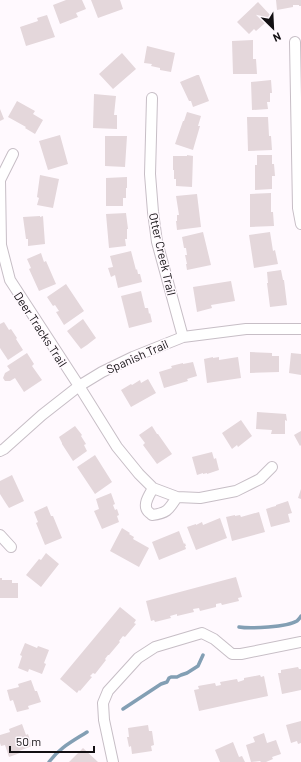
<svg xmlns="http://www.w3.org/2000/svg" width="301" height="762" viewBox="0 0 301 762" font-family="Barlow,sans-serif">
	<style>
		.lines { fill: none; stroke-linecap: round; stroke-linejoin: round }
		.stream { stroke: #839fb4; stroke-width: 3.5 }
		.building { fill: #e4d7db }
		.street-casing { stroke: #c7bec6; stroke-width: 12 }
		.street { stroke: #fff; stroke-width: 10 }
		.labels { text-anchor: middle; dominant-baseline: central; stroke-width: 3; stroke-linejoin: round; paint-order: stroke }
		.street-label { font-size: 12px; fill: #131013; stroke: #fff9fe }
	</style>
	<rect width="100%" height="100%" fill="#fff9fe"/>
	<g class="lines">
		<path class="stream" d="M239 627C250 629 287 627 297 621 298 620 300 618 301 616
			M123 709 161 684 167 682 169 678 171 677H177L181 675 187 673 198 666 203 655
			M49 762C59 748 73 741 87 732"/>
	</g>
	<path class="building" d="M66 0H82L86 9 76 13 78 17 60 24 53 5Z
		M91 0H120L123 9 98 18Z
		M276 0H301V6H299V5H293V7L277 10Z
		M258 2 272 17 256 31 254 29 249 34 237 22Z
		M47 15 55 37 26 46 20 27 38 21 37 18Z
		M253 40V59H256L257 74H233L232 41Z
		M147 46 175 53 171 72 160 70V68L151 66 152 64 144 63Z
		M122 53 136 69 113 89 99 74Z
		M197 75H199L209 101 193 107 191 101H189L180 82Z
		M271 80 272 93H270V102H267L268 109 252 110 251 82Z
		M94 94 116 96 114 115H117V129L93 128Z
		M17 101 35 111 33 114 43 120 35 134 25 128 26 127 8 117Z
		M0 109 4 119 0 121Z
		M187 112 201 116 198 126H200L193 150 175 144 183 121H184Z
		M247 117H268L269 136H271L272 150 248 151Z
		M60 135 68 164 48 170 39 141Z
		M105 136H127L125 167 105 166Z
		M187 155 193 156 192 187 176 186V179H174V170H173V156H187Z
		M257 155H272V164H274L275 176H272V189L255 190V165H257Z
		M40 175 59 179 53 208 37 205 39 198 37 197Z
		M127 177V188H126V198H123V206H106V178Z
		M271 193V212H273L274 226 250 227V194Z
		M197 194 201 227 177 230 176 221H177V215H179L176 196Z
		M126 213 128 229H127V239H125L126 246 109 248 106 214Z
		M40 216V217L43 216 45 244 28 246V239H26L23 217Z
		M203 232 211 265 187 270 186 264H187L185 255H187L186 248H184L182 237Z
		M270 232 273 251 275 250 278 264 254 268 249 235Z
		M131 251 136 270 137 269 138 274H140L142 282 118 288 115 275 111 277 108 268 113 267 110 256Z
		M41 253 44 262 46 261 56 284 39 291 29 269 31 268 27 259Z
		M281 270 283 280H284L287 305 270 307 267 283H268L267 272Z
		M231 281 235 301 211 305 212 308 197 312 193 287Z
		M66 284 84 311 64 325 56 312 59 311 55 305 53 306 47 297Z
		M141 291 145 308H148L149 314 150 313 152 322 129 328 121 296Z
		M83 319 96 338 87 345 81 349 67 331Z
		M4 322 9 330 11 329 17 338 16 339 23 350 8 360 0 348V324Z
		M250 352 272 353V356H279V372L250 373Z
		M27 353 34 364 32 366 42 380 24 392 15 378 10 381H5L3 378 5 373 10 370 7 366Z
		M291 353 301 354V375L289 373Z
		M213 357V358L219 357V360L238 357 241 378 207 383 204 359Z
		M193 362 197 376 187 379 188 381 164 388 159 372 172 368 171 366 183 363V364Z
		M148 379 156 393 131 407 121 390 131 384 132 385 140 380 141 383Z
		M257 412 286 414 287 421 285 420V434H271L272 430 256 429Z
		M241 420 252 436 238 447 237 445 232 449 222 433Z
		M75 426 82 435 81 436 86 444 84 445 87 451 73 461 62 444V443L59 437Z
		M152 426 157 434H158L172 454 157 464 143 445 145 443 139 435Z
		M301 431V445L300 446 294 435Z
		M212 452 214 459 216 458 219 470 207 474V473L203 474V473L197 475 192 457Z
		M95 455 112 482 95 494 77 467Z
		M12 475 24 501 9 508 5 502 0 494V481Z
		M301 489V499L298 498Z
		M111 493 115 504 113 505 115 510 117 509 119 515 117 516 119 522 102 529 94 511 99 509 96 499Z
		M288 501 292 513 288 514 290 522 271 527 266 509 272 507 276 506V505Z
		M47 506 51 516H53L62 538 45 545 36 523 38 522 34 512Z
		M259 512 265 532 232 541 226 517 235 515V516L240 515 241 517Z
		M220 518 227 538 196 550 187 527 196 524V525L202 522 203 525Z
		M122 528 130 533 129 534 134 537 133 539 149 548 139 567 110 551Z
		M179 531 184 544 185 543 186 546H185L186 549 159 560 152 542Z
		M46 553 59 564 41 587 26 575 39 559 41 560Z
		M236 577 242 597 238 598 239 601 222 605 221 603 216 604V607L200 611 199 608 193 609 194 612 177 616V614L170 616 171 618 155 622 154 620 151 621 146 601Z
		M0 578H2V580H12V583H18V598H0Z
		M120 607 136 620 134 623 136 624 125 637 123 636 119 641 120 642 109 655H108L105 659 106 660 95 674 93 673 90 676 92 677 80 691 79 690 77 693 60 679Z
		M25 643 37 648 38 646 49 650 44 663 46 664 42 674 29 669 28 672 18 668 22 656 20 655Z
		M298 667 299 669H301V690L282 694 278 673H281V670Z
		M260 675 261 677 264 676 268 696 199 711 194 690 199 689 198 686 215 683 216 686 221 685 220 682 237 679 238 682 244 680V678Z
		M31 680 35 691H37L41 702 28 706 29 709 17 712 13 700 10 701 7 690 19 687 18 684Z
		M301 721V743L298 744 297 741 291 743 286 725Z
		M22 724 26 735 28 734 32 746 19 751 20 753 9 757 5 745 1 746 0 743V735L10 732 9 729Z
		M148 725 149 731H152L154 745 151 746 152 751 132 754 131 746 129 747 127 737H129L128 728Z
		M264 733 267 743 276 740 281 754 272 757 273 759 266 762H261L260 761 251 762 246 745 255 742 253 737Z
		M233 742 239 757 242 756 245 762H220L215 750Z
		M83 748 98 762H69Z"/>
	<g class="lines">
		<g class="street-casing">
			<path id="street" d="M295 42 298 208 301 224
				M152 98 150 174 153 212 157 242 183 337
				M13 154 0 180 1 245 10 280 79 386 117 447 139 474 153 488 177 497 200 498 236 491 260 479 272 467
				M0 451 4 449 42 415 79 386 102 372 133 357 183 337 246 329H301
				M153 488C150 494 143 503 147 510 148 512 150 513 152 515 168 513 169 509 177 497
				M0 535 11 547
				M113 762 104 720 103 703 108 691 138 658 155 647 202 633 214 639 232 654H241L301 642"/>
		</g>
		<use href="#street" class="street"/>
	</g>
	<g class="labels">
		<g class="street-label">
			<text transform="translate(163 254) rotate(77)">Otter Creek Trail</text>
			<text transform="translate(41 329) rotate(57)">Deer Tracks Trail</text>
			<text transform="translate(137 356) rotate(-24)">Spanish Trail</text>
		</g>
	</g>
	<g transform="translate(273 28) rotate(156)" stroke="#fff9fe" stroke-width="3" paint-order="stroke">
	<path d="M0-3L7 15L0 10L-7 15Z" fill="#131013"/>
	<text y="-6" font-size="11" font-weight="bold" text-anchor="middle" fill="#131013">N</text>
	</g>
	<path d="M10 746v6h84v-6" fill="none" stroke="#131013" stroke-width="2"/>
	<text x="16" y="746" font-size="12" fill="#131013" stroke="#fff9fe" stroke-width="3" paint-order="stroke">50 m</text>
</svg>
